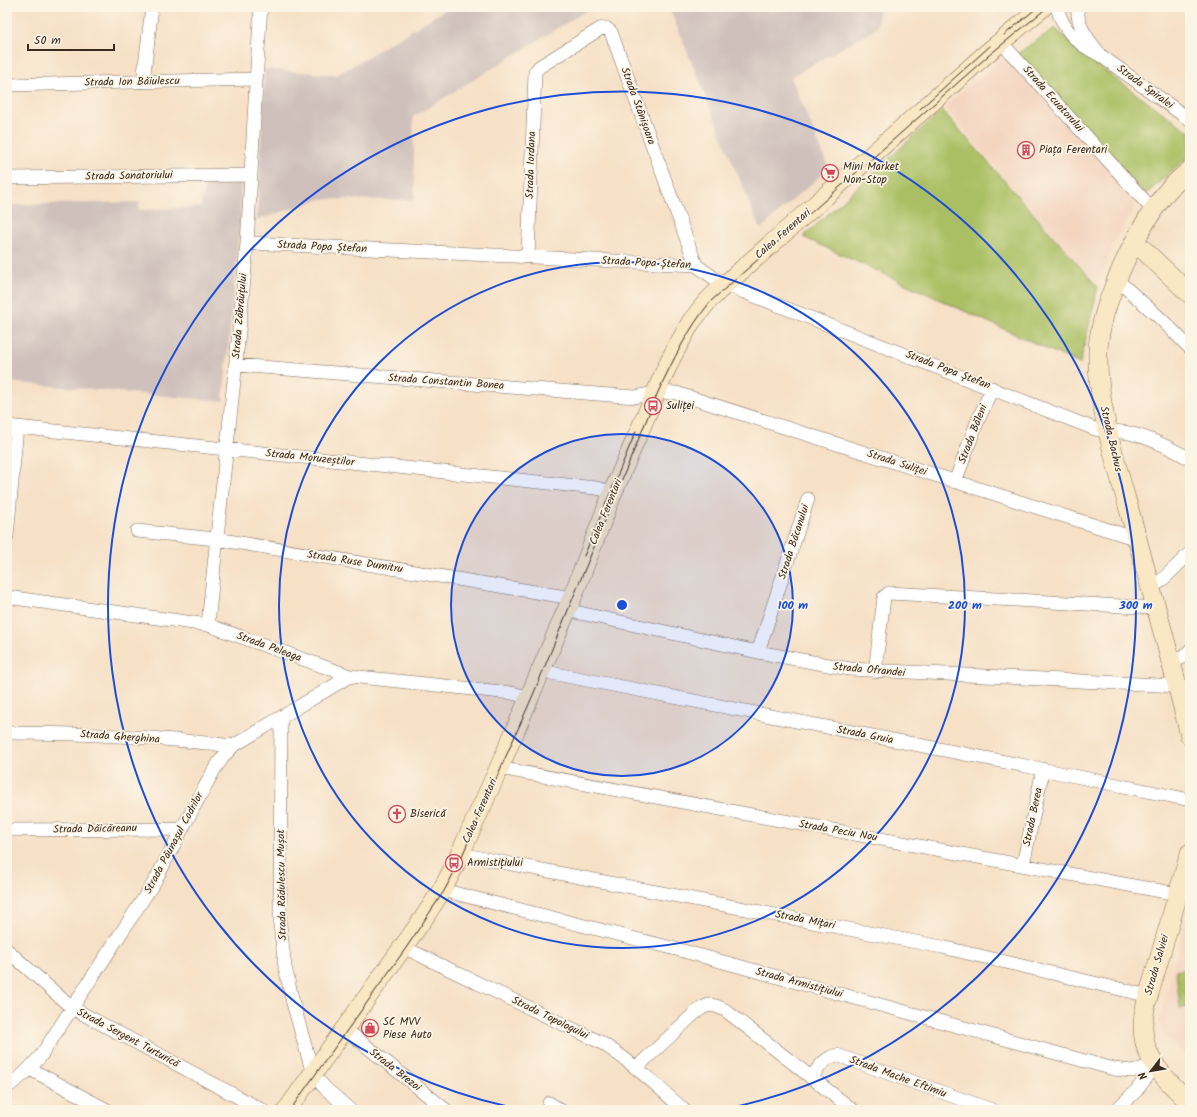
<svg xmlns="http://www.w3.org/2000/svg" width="1197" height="1117" viewBox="0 0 1197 1117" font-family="Kalam,sans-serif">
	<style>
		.built { fill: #f3d4bf }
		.industrial { fill: #cfc0bb }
		.green { fill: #aabf64; stroke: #727441 }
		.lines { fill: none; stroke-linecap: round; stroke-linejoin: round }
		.street-casing { stroke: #7c6a59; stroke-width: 14 }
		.secondary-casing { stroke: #7c6a59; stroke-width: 20 }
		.street { stroke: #fff; stroke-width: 13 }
		.secondary { stroke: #fae7c3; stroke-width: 19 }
		.tram { stroke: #3b2a1e; stroke-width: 1 }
		.ring { fill: none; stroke: #1d4ed8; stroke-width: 2 }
		.labels { text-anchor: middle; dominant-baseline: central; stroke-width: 3.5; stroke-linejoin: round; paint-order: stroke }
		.street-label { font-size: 11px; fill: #3b2a1e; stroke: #fcf5e5 }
		.poi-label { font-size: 11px; fill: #3b2a1e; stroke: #fcf5e5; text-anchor: start }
		.centre { fill: #1d4ed8; stroke: #fcf5e5; stroke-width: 2 }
		.ring-label { font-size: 12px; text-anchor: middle; font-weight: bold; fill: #1d4ed8; stroke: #fcf5e5; stroke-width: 3.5; stroke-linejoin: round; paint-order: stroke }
	</style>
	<rect width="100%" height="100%" fill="#fcf5e5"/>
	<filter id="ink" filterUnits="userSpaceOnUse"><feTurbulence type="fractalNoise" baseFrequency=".025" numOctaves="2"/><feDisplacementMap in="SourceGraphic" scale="8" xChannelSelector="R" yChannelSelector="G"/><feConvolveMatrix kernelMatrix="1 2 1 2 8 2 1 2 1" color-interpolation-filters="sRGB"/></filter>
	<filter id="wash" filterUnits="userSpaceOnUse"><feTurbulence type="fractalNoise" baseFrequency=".012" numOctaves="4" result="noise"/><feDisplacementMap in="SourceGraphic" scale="16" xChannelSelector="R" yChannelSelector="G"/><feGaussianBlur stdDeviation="0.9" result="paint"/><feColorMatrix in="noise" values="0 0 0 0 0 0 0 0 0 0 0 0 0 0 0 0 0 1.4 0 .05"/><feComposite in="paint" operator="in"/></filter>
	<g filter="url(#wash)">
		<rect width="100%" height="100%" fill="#f6e0c6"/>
		<path class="built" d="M1008 53 1140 199 1114 242 1098 284 944 107Z
			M1190 906V1061L1163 1033 1159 1022Z"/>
		<path class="industrial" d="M450 7H592L413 117 415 200 321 199 257 220 265 69 337 75Z
			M669 7H879L877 28 791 77 829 168 760 229Z
			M241 180 240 225 223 401 7 382V205L140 202 139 210 201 207 206 183Z"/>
		<path class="green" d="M1055 28C1096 68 1144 99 1190 132V155L1145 195 1017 54Z
			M942 110 1098 287 1080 364 803 237Z
			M1190 969V1007L1180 1008 1176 971Z"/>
	</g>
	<g filter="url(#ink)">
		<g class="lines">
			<g class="street-casing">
				<path id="street" d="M1057 7C1063 31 1078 45 1100 55L1190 120
					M1078 7C1076 25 1087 38 1098 52
					M1000 41 1153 210
					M143 82 152 7
					M7 85 256 79
					M7 178 251 175
					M247 243 696 265 714 278 744 292 1095 429C1106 431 1118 431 1129 433 1151 438 1171 448 1190 459
					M528 257 535 72 539 67 600 29 606 28 611 32 696 265
					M1117 280 1161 319 1190 348
					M236 365 635 397 658 392 676 393 1137 539
					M7 426 596 488 613 492
					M955 482 976 425 992 388
					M137 531 216 539 572 598
					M7 536 17 427
					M1151 588 1161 581 1190 553
					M7 597 208 625 350 676 511 693 529 697
					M566 610 758 652 850 669 1177 686
					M208 625C220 498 237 371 247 243 252 165 255 86 261 7
					M758 652 808 499
					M1171 663 1183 657 1190 650
					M541 671 1036 768 1190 800
					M875 672 884 597 889 593 1156 608
					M281 718 280 925 285 967 293 1003 313 1074 325 1088 350 1110
					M7 733C83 733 158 737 233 746
					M499 768 1177 894
					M7 830 182 829
					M460 854 942 947 1149 996
					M1023 865 1043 769
					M442 890 676 949 1114 1069 1132 1071 1156 1065
					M403 947 600 1042C631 1061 657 1086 684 1110
					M7 950 72 1008 262 1110
					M345 1029 446 1110
					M636 1068 696 1012 702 1008 709 1005 716 1006 725 1010 853 1110
					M30 1069 107 1110
					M811 1078C819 1067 824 1058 837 1055L992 1110
					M7 1087 24 1074 40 1057 155 881 182 829 214 770 223 757 233 746 350 676
					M549 1103 560 1110
					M1116 1110 1136 1091 1156 1065"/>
			</g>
			<g class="secondary-casing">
				<path id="secondary" d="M1190 170C1181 178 1171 186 1164 195 1136 231 1100 305 1098 350 1096 402 1116 463 1130 513 1150 587 1172 661 1190 736
					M1135 242 1190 294
					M1190 853 1146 1004C1134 1052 1159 1072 1190 1103
					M287 1110 423 919 442 890 456 863 499 768 572 598 613 492 670 360 691 322 706 303 718 291 986 54 1043 7"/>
			</g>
			<use href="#street" class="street"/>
			<use href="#secondary" class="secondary"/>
			<path class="tram" d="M1004 35 1038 7
				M920 109 990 46
				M584 556 636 431
				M290 1110 406 948 444 891 458 865 533 695 658 392C673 360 688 329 711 301L988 56 1048 7"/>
		</g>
	</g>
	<circle cx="622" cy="605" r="171" fill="#1d4ed8" fill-opacity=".12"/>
	<g class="ring">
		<circle cx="622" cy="605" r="171"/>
		<circle cx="622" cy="605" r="343"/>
		<path d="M524 1110A514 514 0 1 1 720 1110"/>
	</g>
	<defs>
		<g id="building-ring" transform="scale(0.9)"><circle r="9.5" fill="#fcf5e5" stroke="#d1495b" stroke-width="1.5"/><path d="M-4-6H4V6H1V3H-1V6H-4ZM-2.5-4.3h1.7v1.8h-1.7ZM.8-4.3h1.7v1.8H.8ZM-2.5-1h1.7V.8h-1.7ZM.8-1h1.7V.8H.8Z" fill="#d1495b"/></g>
		<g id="supermarket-ring" transform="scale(0.9)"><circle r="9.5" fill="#fcf5e5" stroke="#d1495b" stroke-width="1.5"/><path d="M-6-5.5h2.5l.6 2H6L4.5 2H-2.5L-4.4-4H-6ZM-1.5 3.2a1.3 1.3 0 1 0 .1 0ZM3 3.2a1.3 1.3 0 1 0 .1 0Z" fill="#d1495b"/></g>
		<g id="bus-ring" transform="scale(0.9)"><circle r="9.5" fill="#fcf5e5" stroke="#d1495b" stroke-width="1.5"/><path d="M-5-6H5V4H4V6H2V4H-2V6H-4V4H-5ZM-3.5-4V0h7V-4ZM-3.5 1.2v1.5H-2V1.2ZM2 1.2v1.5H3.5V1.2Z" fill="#d1495b"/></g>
		<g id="church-ring" transform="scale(0.9)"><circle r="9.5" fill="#fcf5e5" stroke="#d1495b" stroke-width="1.5"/><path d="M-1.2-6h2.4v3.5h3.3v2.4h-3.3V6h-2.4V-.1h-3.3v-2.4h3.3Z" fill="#d1495b"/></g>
		<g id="shop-ring" transform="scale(0.9)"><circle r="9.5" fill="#fcf5e5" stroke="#d1495b" stroke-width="1.5"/><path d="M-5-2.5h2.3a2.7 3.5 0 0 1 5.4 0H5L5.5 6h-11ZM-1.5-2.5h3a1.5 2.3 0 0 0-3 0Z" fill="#d1495b"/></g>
	</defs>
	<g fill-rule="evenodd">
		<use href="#building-ring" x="1026" y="150"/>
		<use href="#supermarket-ring" x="830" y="173"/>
		<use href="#bus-ring" x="653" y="406"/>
		<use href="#church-ring" x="397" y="814"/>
		<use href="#bus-ring" x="454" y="863"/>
		<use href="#shop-ring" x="370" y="1028"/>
	</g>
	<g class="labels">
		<g class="street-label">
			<text transform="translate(132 82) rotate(-1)">Strada Ion Băiulescu</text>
			<text transform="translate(1145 87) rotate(36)">Strada Spiralei</text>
			<text transform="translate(1053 99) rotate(48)">Strada Ecuatorului</text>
			<text transform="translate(638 106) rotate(70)">Strada Stânișoara</text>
			<text transform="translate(531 165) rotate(-88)">Strada Iordana</text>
			<text transform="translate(129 176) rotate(-1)">Strada Sanatoriului</text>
			<text transform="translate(783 234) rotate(-41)">Calea Ferentari</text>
			<text transform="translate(322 247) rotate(3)">Strada Popa Ștefan</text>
			<text transform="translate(646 263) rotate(3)">Strada Popa Ștefan</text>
			<text transform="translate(240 316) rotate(-85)">Strada Zăbrăuțului</text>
			<text transform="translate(948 370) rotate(21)">Strada Popa Ștefan</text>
			<text transform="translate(446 382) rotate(4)">Strada Constantin Bonea</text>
			<text transform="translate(973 434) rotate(-69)">Strada Băleni</text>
			<text transform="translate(1111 439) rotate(77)">Strada Bachus</text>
			<text transform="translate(310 458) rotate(6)">Strada Moruzeștilor</text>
			<text transform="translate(897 463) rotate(18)">Strada Suliței</text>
			<text transform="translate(606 512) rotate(-68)">Calea Ferentari</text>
			<text transform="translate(794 542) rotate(-72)">Strada Băcanului</text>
			<text transform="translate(355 562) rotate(9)">Strada Ruse Dumitru</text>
			<text transform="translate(269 647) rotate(20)">Strada Peleaga</text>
			<text transform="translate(869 670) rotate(5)">Strada Ofrandei</text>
			<text transform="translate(865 735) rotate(11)">Strada Gruia</text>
			<text transform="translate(120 737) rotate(4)">Strada Gherghina</text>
			<text transform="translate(480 811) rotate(-66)">Calea Ferentari</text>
			<text transform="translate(1033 817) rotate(-78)">Strada Berea</text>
			<text transform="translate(95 829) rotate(-1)">Strada Dăicăreanu</text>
			<text transform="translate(838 831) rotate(10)">Strada Peciu Nou</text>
			<text transform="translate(174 843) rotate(-62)">Strada Păunașul Codrilor</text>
			<text transform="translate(282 885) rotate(-91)">Strada Rădulescu Mușat</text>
			<text transform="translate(805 920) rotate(11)">Strada Mițari</text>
			<text transform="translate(1157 965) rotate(-74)">Strada Salviei</text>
			<text transform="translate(799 983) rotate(15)">Strada Armistițiului</text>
			<text transform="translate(550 1018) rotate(26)">Strada Topologului</text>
			<text transform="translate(128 1038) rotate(28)">Strada Sergent Turturică</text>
			<text transform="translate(395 1070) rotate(38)">Strada Brezoi</text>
			<text transform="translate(898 1077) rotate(20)">Strada Mache Eftimiu</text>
		</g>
		<g class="poi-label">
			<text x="1039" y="150">Piața Ferentari</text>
			<text x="843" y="167">Mini Market<tspan x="843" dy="13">Non-Stop</tspan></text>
			<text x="666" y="406">Suliței</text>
			<text x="410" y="814">Biserică</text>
			<text x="467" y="863">Armistițiului</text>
			<text x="383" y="1022">SC MVV<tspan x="383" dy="13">Piese Auto</tspan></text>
		</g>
	</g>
	<circle cx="622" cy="605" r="6" class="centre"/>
	<g class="ring-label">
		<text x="793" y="609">100 m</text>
		<text x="965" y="609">200 m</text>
		<text x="1136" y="609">300 m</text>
	</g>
	<rect width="1197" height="1117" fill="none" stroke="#fcf5e5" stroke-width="24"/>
	<g transform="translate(1151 1071) rotate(239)" stroke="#fcf5e5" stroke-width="3" paint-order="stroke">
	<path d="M0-3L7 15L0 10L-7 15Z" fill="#3b2a1e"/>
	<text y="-6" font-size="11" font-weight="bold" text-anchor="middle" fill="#3b2a1e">N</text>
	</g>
	<path d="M28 44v6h86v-6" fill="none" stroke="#3b2a1e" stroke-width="2"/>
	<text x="34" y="44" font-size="12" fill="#3b2a1e" stroke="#fcf5e5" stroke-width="3" paint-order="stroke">50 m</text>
</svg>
